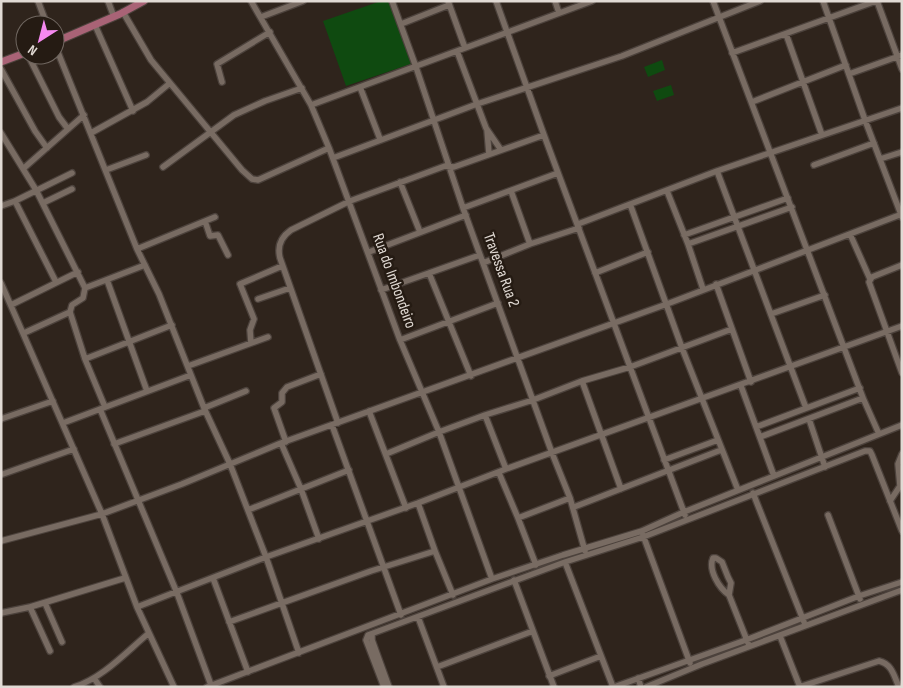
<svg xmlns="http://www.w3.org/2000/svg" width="903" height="688" viewBox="0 0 903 688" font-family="'Sofia Sans Condensed',sans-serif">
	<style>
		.green { fill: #0f4a10 }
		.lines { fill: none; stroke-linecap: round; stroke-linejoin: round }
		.minor-casing { stroke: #4c423c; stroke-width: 8 }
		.major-casing { stroke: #4c423c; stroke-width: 9 }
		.minor { stroke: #786b62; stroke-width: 5.5 }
		.major { stroke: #a96376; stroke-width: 7 }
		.labels { text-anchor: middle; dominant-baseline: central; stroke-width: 5; stroke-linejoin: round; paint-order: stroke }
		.street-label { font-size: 16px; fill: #e1dad4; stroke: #251b13 }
	</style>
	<rect width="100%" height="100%" fill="#2f241c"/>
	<path class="green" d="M381 1H389L411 64 346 86 323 21Z
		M662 60 665 70 648 77 644 67Z
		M671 85 674 95 657 101 653 91Z"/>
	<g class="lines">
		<g class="minor-casing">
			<path id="minor" d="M38 1 47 25
				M108 1 114 17
				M251 1 311 105 329 148 400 340 439 432 492 579
				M392 1 416 67 463 208 552 453 570 498 585 551
				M448 1 465 48
				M496 1 544 135 685 515
				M555 1 559 13
				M713 1 863 398 879 434
				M823 1 865 120 902 217
				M877 1 902 69
				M123 12 151 60 242 170 252 179 258 180 329 148
				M261 17 303 1
				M401 24 449 5
				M95 25 133 111
				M786 34 822 135
				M55 45 137 249 159 294 204 408 230 464 266 557 299 653
				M457 51 486 128 501 150
				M732 53 876 1
				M28 55 59 117 68 129
				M1 69 35 131 47 148
				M849 74 902 55
				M222 82 217 64 270 32
				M360 87 380 139
				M752 102 846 65
				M311 105 592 1
				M487 130 489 154
				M1 133 36 190 85 288 83 298 72 305 70 312 85 359 105 407
				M91 133 147 102 170 83
				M333 158 477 104 622 56 760 1
				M880 159 902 152
				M814 165 874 143
				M163 167 234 115 265 101 302 88
				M24 168 84 115
				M106 170 146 155
				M717 171 806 408
				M400 182 420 232
				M511 191 530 244
				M667 191 688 244 703 289
				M15 201 56 282
				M43 203 72 189
				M630 204 682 348 738 490
				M1 206 15 201 72 173
				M463 208 558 173
				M205 221 210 236 218 235 228 255
				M578 224 717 171 902 108
				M850 234 870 279
				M684 235 788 198
				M688 244 792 207
				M137 249 215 217
				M369 252 466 215
				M483 263 530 244 579 228
				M902 265 872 277 869 282 902 373
				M429 273 471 376
				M595 273 648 252
				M107 280 147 391
				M1 283 102 514 137 607 174 687
				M716 284 751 382
				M85 288 145 265
				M381 290 480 255
				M258 299 290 288
				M11 305 78 272
				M771 314 825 295
				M24 333 70 312
				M400 340 498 303
				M251 343 250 330 254 319 240 284 282 266
				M85 359 172 325
				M188 366 268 337
				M582 381 621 489
				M741 386 774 476
				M204 408 246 391
				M100 409 177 593 211 685
				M369 411 406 508
				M485 415 533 400 582 381 630 367 732 329
				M1 419 53 401
				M809 419 825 467
				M63 423 191 375
				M338 423 280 258C277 246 281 237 291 230L350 201 445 166 454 167 544 135
				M332 425 401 615
				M756 427 860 388
				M760 437 863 398
				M286 442 274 408 282 402V393L287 387 321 374
				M281 443 301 489 319 539
				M114 444 205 411
				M386 454 439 432 485 415 506 469
				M664 460 718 440
				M499 473 518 518 536 565
				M3 474 74 449
				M753 493 804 622
				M890 501 900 486 898 464 902 454
				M574 507 721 450
				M248 510 349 470
				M828 515 860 599
				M518 518 570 498
				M643 535 690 663
				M1 541 102 514 182 484 281 443 667 304 902 214
				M435 551 453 595
				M565 562 613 687
				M213 578 248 672
				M514 580 554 687
				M729 595C719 588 708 570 713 558H716L722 562 728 577 731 583 729 595 748 643
				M45 603 62 642
				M30 607 50 651
				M137 607 266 557 418 503 506 469 902 326
				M1 613 30 607 125 578
				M418 617 444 687
				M229 622 371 571 435 551 418 503
				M372 634V640L389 687
				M780 636 800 687
				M437 667 533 631
				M549 676 601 656
				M94 678 100 687
				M638 678 641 687
				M74 687C103 678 126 652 149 633
				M207 687 492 579 563 555 642 531 684 512 902 425
				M384 687 366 640 368 635 565 562 643 537 865 451H870L872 455 902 531
				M614 687 746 640 859 596 902 582
				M646 687 702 664 902 590
				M799 687 879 661C892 664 894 676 899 687"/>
		</g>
		<g class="major-casing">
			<path id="major" d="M55 42 120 14 144 1
				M1 62 25 53"/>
		</g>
		<use href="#minor" class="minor"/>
		<use href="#major" class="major"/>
	</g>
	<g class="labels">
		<g class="street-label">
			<text transform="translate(501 270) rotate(70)">Travessa Rua 2</text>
			<text transform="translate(394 281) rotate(70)">Rua do Imbondeiro</text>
		</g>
	</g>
	<rect width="903" height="688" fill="none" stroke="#e1dad4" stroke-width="5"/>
	<g transform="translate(40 40) rotate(216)"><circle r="24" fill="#251b13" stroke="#706760"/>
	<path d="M0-4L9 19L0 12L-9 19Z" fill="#f589ef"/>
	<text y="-8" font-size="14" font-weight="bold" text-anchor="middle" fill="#e1dad4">N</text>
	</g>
</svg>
